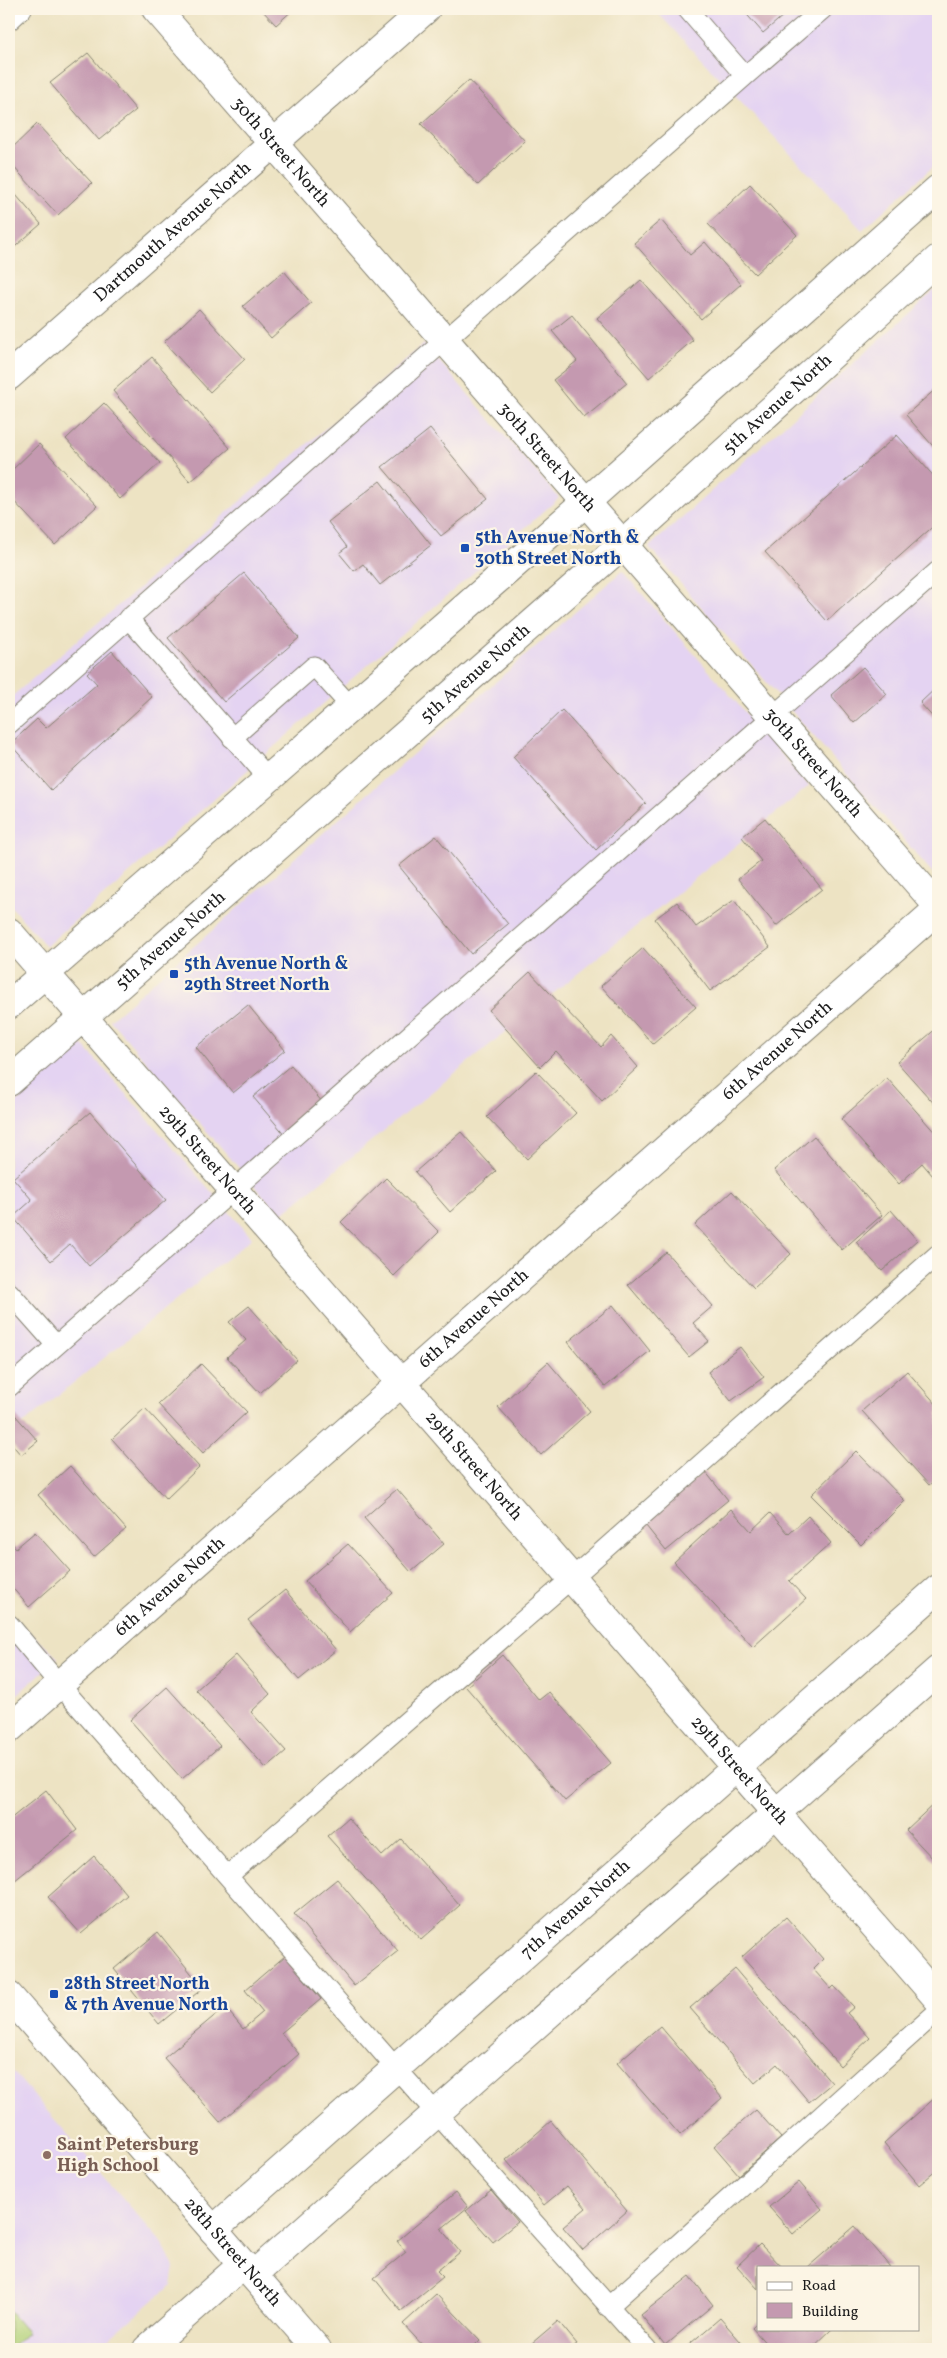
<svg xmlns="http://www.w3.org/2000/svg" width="947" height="2358" viewBox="0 0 947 2358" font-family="Vollkorn,serif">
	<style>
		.built { fill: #e4d3f2 }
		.green { fill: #b2d279; stroke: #67774a }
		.building { fill: #c499b0 }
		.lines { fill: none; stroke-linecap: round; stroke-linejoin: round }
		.lane-casing { stroke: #848070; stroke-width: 21 }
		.street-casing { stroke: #848070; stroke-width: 30 }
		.secondary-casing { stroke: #848070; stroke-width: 30 }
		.primary-casing { stroke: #848070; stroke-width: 30 }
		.lane { stroke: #fff; stroke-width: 19 }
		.street { stroke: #fff; stroke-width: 28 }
		.secondary { stroke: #fff; stroke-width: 28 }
		.primary { stroke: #fff; stroke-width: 28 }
		.transit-dot { fill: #1a4fb4; stroke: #fcf5e5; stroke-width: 2 }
		.education-dot { fill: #8d6e63; stroke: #fcf5e5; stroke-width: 2 }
		.labels { text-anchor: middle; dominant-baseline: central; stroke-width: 4.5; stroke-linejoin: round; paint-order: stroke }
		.street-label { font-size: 18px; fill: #1c1c1c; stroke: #fcf5e5 }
		.transit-label { font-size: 18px; font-weight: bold; fill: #164399; stroke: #fcf5e5; text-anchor: start }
		.education-label { font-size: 18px; font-weight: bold; fill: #785e54; stroke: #fcf5e5; text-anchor: start }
	</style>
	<rect width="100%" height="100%" fill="#fcf5e5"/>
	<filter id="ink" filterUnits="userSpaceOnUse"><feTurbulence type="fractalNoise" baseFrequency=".02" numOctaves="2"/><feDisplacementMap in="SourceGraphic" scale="10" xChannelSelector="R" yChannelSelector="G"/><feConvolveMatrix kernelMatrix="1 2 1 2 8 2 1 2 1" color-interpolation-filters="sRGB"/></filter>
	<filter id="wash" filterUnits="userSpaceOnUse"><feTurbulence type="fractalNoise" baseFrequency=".0096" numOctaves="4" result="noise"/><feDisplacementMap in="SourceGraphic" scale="20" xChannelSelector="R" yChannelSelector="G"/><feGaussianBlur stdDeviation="1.12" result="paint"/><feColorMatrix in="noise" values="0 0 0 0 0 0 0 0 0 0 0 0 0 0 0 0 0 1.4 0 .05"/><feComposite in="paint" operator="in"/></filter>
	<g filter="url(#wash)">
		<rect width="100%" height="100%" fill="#ede3c3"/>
		<path class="built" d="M654 9H938V162L862 230Z
			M938 287V879L649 547Z
			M424 344 559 498 46 946 9 904V699Z
			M622 571 809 786 280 1215 110 1020Z
			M82 1044 252 1238 9 1435V1109Z
			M9 1613 58 1658 9 1702Z
			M9 2067 161 2242 174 2267 171 2285 97 2349H9Z"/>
		<path class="green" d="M9 2311 28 2333 10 2349H9Z"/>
		<g id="blocks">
			<path class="building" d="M261 9H294L276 25Z
				M742 9H791L763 33Z
				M88 53 136 110 99 140 50 83Z
				M469 80 525 141 478 185 421 124Z
				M37 124 92 183 58 215 9 162V151Z
				M750 184 797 235 755 274 708 224Z
				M9 187 41 224 9 252Z
				M661 220 690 255 705 242 741 284 701 319 634 243Z
				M284 271 311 303 271 338 243 306Z
				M641 280 693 340 649 378 597 318Z
				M199 309 245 359 210 392 164 342Z
				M572 315 627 383 584 418 553 380 577 361 552 331Z
				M152 357 230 448 190 482 113 391Z
				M938 387V452L906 415Z
				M104 403 160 463 120 499 66 439Z
				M430 429 488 499 441 536 382 467Z
				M897 435 938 481V522L827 621 765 552Z
				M39 444 97 506 55 545 9 496V473Z
				M380 481 431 545 380 585 363 564 354 571 339 553 347 547 328 522Z
				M244 573 299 638 224 702 168 638Z
				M112 651 152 697 51 790 10 744 37 719 46 728 97 684 87 673Z
				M863 667 887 694 854 723 831 695Z
				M938 686V723L920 703Z
				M562 710 646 803 596 850 513 757Z
				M765 818 822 889 776 926 738 879 761 861 742 837Z
				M436 836 508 924 471 954 399 866Z
				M734 900 770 947 710 991 655 919 677 902 696 927Z
				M643 948 696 1007 653 1044 601 986Z
				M530 972 601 1047 611 1036 638 1067 602 1101 556 1051 540 1067 489 1010Z
				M248 1005 285 1050 233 1093 196 1047Z
				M938 1027V1108L897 1062Z
				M291 1065 323 1103 286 1136 253 1097Z
				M536 1071 576 1113 527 1159 487 1117Z
				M887 1078 938 1136V1182L922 1163 899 1184 841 1119Z
				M90 1112 166 1200 89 1266 70 1244 51 1261 13 1217 32 1200 13 1178Z
				M461 1132 496 1171 450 1212 415 1172Z
				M814 1136 882 1215 842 1250 774 1170Z
				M386 1178 439 1232 394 1276 341 1222Z
				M732 1191 791 1254 754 1288 695 1225Z
				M891 1210 917 1240 882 1271 856 1242Z
				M666 1252 713 1306 693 1323 709 1341 689 1357 628 1285Z
				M613 1305 650 1351 605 1387 568 1342Z
				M249 1306 297 1360 260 1393 227 1357 246 1340 229 1322Z
				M740 1347 764 1377 731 1401 708 1372Z
				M548 1362 590 1411 541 1455 498 1407Z
				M201 1364 247 1412 203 1453 158 1404Z
				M907 1371 938 1406V1477L929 1485 862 1411Z
				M145 1408 199 1467 166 1499 112 1439Z
				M15 1415 38 1441 21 1455 9 1441V1420Z
				M856 1451 905 1501 861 1545 811 1495Z
				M70 1466 126 1529 94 1557 38 1495Z
				M705 1471 728 1500 666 1551 642 1521Z
				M397 1489 444 1544 411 1572 364 1518Z
				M731 1509 751 1531 770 1513 789 1534 808 1516 831 1543 789 1581 806 1599 753 1647 674 1562Z
				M35 1532 70 1571 29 1607 9 1584V1540L16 1548Z
				M348 1544 393 1593 350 1632 305 1581Z
				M285 1590 336 1650 299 1680 248 1620Z
				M236 1655 270 1694 251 1712 286 1751 266 1768 196 1690Z
				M502 1655 539 1700 549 1692 611 1763 565 1801 466 1687Z
				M167 1687 220 1746 182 1779 130 1720Z
				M46 1790 77 1830 14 1881 9 1875V1820Z
				M938 1800V1858L935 1861 906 1830Z
				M348 1818 382 1856 401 1839 460 1905 421 1940 327 1836Z
				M94 1856 127 1895 81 1934 48 1897Z
				M337 1879 398 1951 354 1986 294 1914Z
				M786 1917 823 1959 813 1969 831 1989 834 1986 854 2007 847 2013 870 2038 840 2066 742 1957Z
				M158 1932 203 1988 159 2024 114 1969Z
				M285 1956 321 1999 281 2033 299 2054 220 2122 164 2058 225 2007 243 2029 263 2012 245 1990Z
				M735 1969 832 2083 809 2102 777 2064 755 2083 690 2008Z
				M660 2026 722 2098 680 2135 617 2063Z
				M938 2095V2169L919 2185 884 2143Z
				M756 2110 781 2138 739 2175 714 2146Z
				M551 2121 627 2211 583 2250 563 2227 586 2208 567 2186 544 2205 506 2160Z
				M799 2182 822 2209 793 2234 769 2207Z
				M491 2190 518 2222 493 2242 466 2211Z
				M456 2192 468 2207 441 2229 460 2252 437 2271 443 2277 401 2311 374 2278 406 2252 397 2241Z
				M855 2226 890 2267H808Z
				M760 2244 782 2267H758V2289L737 2266Z
				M690 2276 713 2305 665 2345 641 2315Z
				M436 2294 480 2340 471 2349H426L403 2324Z
				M720 2318 747 2349H684Z
				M558 2321 577 2344 570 2349H525Z
				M758 2322V2329H832L811 2349H771L752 2328Z"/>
		</g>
	</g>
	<g filter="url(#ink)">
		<use href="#blocks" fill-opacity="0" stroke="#848070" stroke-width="1"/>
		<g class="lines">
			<g class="lane-casing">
				<path id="lane" d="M687 9 745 76 823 9
					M9 21 22 9
					M128 618 269 779
					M9 724 745 76
					M232 738 314 666 351 707
					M9 1292 56 1345
					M9 1387 938 571
					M9 1624 59 1684 396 2068 647 2349
					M228 1876 572 1578 938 1254
					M608 2307 938 2011"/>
			</g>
			<g class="street-casing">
				<g id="street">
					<path id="s1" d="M156 9 938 906"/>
					<path id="s2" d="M9 376 426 9"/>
					<path id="s3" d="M9 932 938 1999"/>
					<path id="s4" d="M9 1729 938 909"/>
					<path id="s5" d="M213 2230 938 1589"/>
					<path d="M253 2275 938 1670"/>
					<path d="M147 2349 243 2264"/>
				</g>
			</g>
			<g class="secondary-casing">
				<g id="secondary">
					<path id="s6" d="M9 1996 317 2349"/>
				</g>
			</g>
			<g class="primary-casing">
				<g id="primary">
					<path d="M9 1005 586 502 938 189"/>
					<path id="s7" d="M9 1082 623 544 938 259"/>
				</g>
			</g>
			<use href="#lane" class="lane"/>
			<use href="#street" class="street"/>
			<use href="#secondary" class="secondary"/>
			<use href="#primary" class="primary"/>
		</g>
	</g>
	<g class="transit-dot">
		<rect x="460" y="543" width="10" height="10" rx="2.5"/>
		<rect x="169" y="969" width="10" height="10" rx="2.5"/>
		<rect x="49" y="1989" width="10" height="10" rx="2.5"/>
	</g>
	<circle class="education-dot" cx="47" cy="2155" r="5"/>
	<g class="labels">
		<g class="street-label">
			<text stroke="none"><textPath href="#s1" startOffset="190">30th Street North</textPath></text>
			<text stroke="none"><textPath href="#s2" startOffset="218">Dartmouth Avenue North</textPath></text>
			<text stroke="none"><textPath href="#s7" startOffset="1025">5th Avenue North</textPath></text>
			<text stroke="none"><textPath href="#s1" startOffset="595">30th Street North</textPath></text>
			<text stroke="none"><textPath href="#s7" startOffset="620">5th Avenue North</textPath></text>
			<text stroke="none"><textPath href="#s1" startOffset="1000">30th Street North</textPath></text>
			<text stroke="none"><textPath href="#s7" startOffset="215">5th Avenue North</textPath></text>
			<text stroke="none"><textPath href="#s4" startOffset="1025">6th Avenue North</textPath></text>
			<text stroke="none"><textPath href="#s3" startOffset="302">29th Street North</textPath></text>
			<text stroke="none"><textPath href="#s4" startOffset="620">6th Avenue North</textPath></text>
			<text stroke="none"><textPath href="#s3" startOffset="708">29th Street North</textPath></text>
			<text stroke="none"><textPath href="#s4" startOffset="215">6th Avenue North</textPath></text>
			<text stroke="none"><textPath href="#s3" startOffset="1112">29th Street North</textPath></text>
			<text stroke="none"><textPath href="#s5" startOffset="484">7th Avenue North</textPath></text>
			<text stroke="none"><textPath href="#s6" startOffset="340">28th Street North</textPath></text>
		</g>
		<g class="transit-label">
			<text x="475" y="538">5th Avenue North &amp;<tspan x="475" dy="21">30th Street North</tspan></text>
			<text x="184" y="964">5th Avenue North &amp;<tspan x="184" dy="21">29th Street North</tspan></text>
			<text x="64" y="1984">28th Street North<tspan x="64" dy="21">&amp; 7th Avenue North</tspan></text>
		</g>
		<g class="education-label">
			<text x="57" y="2145">Saint Petersburg<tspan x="57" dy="21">High School</tspan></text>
		</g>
	</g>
	<rect width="947" height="2358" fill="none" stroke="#fcf5e5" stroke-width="30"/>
	<rect x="757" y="2266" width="162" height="65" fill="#fcf5e5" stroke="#a29e95"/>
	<rect x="767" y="2282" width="25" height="8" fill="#ffffff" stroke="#a29e95"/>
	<text x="802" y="2290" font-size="15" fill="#1c1c1c">Road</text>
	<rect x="767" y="2303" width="25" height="15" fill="#c499b0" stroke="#a29e95"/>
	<text x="802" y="2316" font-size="15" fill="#1c1c1c">Building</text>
</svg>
